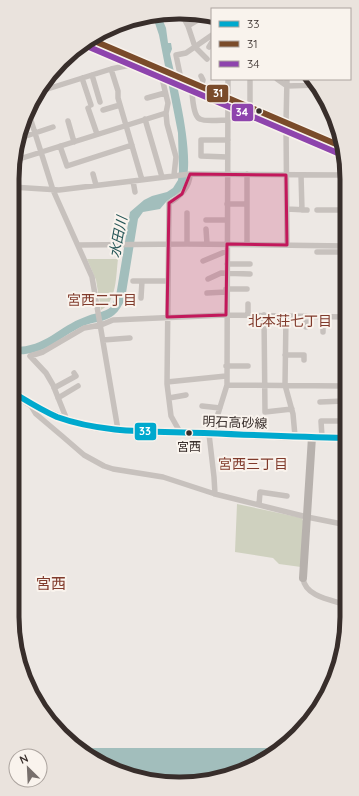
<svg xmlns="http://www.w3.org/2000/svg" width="359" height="796" viewBox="0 0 359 796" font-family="Quicksand,'Noto Sans JP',sans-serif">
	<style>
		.green { fill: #cfd1bf }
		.water { fill: #a2bebc }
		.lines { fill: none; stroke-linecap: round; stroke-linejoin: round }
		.street { stroke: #c7c1bd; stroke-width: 5.5 }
		.secondary { stroke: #b7b1ad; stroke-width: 8 }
		.bus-1-casing { stroke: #f9f3ed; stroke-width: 9 }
		.bus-2-casing { stroke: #f9f3ed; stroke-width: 9 }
		.bus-3-casing { stroke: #f9f3ed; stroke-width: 9 }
		.bus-1 { stroke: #00a9ce; stroke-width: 6 }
		.bus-2 { stroke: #7a4b2a; stroke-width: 6 }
		.bus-3 { stroke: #8e44ad; stroke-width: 6 }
		.marked { fill: #c2185b; fill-opacity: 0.2; stroke: #c2185b; stroke-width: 3; stroke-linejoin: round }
		.bus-dot { fill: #382e2b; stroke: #f9f3ed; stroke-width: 1.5 }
		.labels { text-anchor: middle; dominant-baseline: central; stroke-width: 4; stroke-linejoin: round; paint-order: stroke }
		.bus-label { font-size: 12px; fill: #382e2b; stroke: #f9f3ed }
		.street-label { font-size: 13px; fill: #382e2b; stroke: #f9f3ed }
		.water-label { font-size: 14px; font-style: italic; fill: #245556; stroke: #f9f3ed }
		.neighbourhood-label { font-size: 14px; fill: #803a2b; stroke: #f9f3ed }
		.quarter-label { font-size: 15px; fill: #803a2b; stroke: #f9f3ed }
		.rim { fill: none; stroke: #382e2b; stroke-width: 5 }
		.line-badge { stroke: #f9f3ed; stroke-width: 1.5 }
		.badge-label { font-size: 11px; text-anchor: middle; font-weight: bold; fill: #fff }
	</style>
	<rect width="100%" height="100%" fill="#ede8e4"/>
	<path class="green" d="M87 259H118C116 274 117 302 101 310L96 280Z
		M237 504 302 518 303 521 301 567 279 564 273 558 235 552Z"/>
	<path class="water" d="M161 16 166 28 168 43H171L172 49 170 54C176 82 197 162 184 186 180 195 172 196 166 202 164 204 162 207 160 209L143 212 138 219 125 299C122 305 119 311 114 315 106 322 92 322 83 326 56 339 44 357 12 354V347C46 348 57 327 85 317 93 313 104 313 111 307 113 304 114 299 116 296L130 212 144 200 152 196 167 192 173 188 178 180 179 171 178 133 159 35 153 17Z
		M80 748H271L278 750 263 762 212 781H147L96 762Z"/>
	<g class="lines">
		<path class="street" d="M181 13 188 26 195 47 207 59
			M188 26 203 17
			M209 47 212 42
			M111 69 118 91V98L142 180
			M160 70 168 103 166 113 167 124 176 157 174 175
			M92 75 100 102
			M82 78 91 105
			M181 79 176 55 186 53 212 35
			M277 79 287 86 317 85
			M193 84C191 90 193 117 200 119 205 122 221 120 228 120
			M307 85V79
			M201 87 203 80 201 76
			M41 91 111 69 130 65 134 59
			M147 98 165 93
			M248 107 250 102V81
			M88 108 97 134
			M103 110 120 105
			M28 111 53 190 92 277 118 430
			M145 119 162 177
			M68 121 74 142
			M20 138 53 127
			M60 146 67 166 132 145
			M227 157 201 156V140H228
			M16 160 166 113
			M93 174 96 185
			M247 174V244
			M301 175 302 210
			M133 181 135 192
			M12 187 59 190 190 174 346 175
			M346 196 343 412 346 432
			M227 204H247
			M287 209 307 210
			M317 210H345
			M206 220H227
			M206 229 207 244
			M187 244V213
			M78 245 187 244 346 246
			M287 245 286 123 287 79
			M317 252H345
			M203 261 227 251
			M227 264H250
			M208 279 221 273 250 274
			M133 281H167
			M226 289H247
			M207 293 226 292
			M141 298 142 281
			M248 315V304
			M264 315 265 412 292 409
			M286 316 285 385 293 414 295 436
			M323 316V332
			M306 327V316
			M103 340 130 338
			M285 355H304V360
			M226 366H248
			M167 382 226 376
			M227 385 346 386
			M54 388 76 376 74 373
			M58 398 78 386
			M169 398 186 395
			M320 402 344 401
			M30 404 36 414 62 436 84 455 104 466 113 469 163 477 215 494 307 517 347 525
			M202 406 220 408
			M67 420 53 385 46 373 30 356 43 352 84 328 101 325 113 320 226 315 346 317
			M180 432 171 416 167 384 169 203C180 197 190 187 190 174
			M209 434 214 477 215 494
			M219 434 217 417 227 385 228 79
			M322 437 321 421H344
			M259 505 260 492 287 496
			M303 578C305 597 332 600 347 605"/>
		<path class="secondary" d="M92 40 343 147
			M12 392C73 436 127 430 198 433 247 435 297 437 346 438
			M303 578 312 437"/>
		<g class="bus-1-casing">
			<path id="bus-1" d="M12 392C27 401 41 410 57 417 104 434 155 431 204 433 251 435 299 437 346 438"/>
		</g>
		<g class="bus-2-casing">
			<path id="bus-2" d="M92 40 343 147"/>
		</g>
		<g class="bus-3-casing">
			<path id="bus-3" d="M89 47 340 154"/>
		</g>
		<use href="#bus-1" class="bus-1"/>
		<use href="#bus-2" class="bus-2"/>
		<use href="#bus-3" class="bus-3"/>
	</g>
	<path class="marked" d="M190 174 286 175 287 245 227 244 226 315 167 317 169 203 182 194Z"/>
	<g class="bus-dot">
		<circle cx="259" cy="111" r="3.5"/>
		<circle cx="189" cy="433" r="3.5"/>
	</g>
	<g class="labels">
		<g class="bus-label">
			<text x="189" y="446">宮西</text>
		</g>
		<g class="street-label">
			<text transform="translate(235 422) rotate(2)">明石高砂線</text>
		</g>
		<g class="water-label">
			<text transform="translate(118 237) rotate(-79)">水田川</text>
		</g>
		<g class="neighbourhood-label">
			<text x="102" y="300">宮西二丁目</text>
			<text x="290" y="321">北本荘七丁目</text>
			<text x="253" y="464">宮西三丁目</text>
		</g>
		<g class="quarter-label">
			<text x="51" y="583">宮西</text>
		</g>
	</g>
	<path d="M0 0H359V796H0ZM179 19H180A160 160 0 0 1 340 179V617A160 160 0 0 1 180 777H179A160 160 0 0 1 19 617V179A160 160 0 0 1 179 19Z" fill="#eae3dd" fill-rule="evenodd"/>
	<path class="rim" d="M179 19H180A160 160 0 0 1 340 179V617A160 160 0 0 1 180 777H179A160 160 0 0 1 19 617V179A160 160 0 0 1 179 19Z"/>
	<g class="line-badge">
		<rect x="206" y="84" width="23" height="19" rx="4" fill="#7a4b2a"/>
		<rect x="231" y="103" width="23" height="19" rx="4" fill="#8e44ad"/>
		<rect x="134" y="422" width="23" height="19" rx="4" fill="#00a9ce"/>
	</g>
	<g class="badge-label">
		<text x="218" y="97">31</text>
		<text x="242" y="116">34</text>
		<text x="145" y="435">33</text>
	</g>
	<rect x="211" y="8" width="140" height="72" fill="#f9f3ed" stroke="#aca49f"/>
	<rect x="219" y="21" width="20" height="6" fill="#00a9ce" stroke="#aca49f"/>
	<text x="247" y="28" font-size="12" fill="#382e2b">33</text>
	<rect x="219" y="41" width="20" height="6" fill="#7a4b2a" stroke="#aca49f"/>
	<text x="247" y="48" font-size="12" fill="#382e2b">31</text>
	<rect x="219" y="61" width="20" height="6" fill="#8e44ad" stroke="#aca49f"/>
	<text x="247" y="68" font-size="12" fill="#382e2b">34</text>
	<g transform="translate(28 768) rotate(336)"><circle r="19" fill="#f9f3ed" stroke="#aca49f"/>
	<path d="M0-3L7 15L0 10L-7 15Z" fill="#776f6c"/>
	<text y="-6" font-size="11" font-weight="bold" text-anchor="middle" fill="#382e2b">N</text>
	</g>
</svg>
